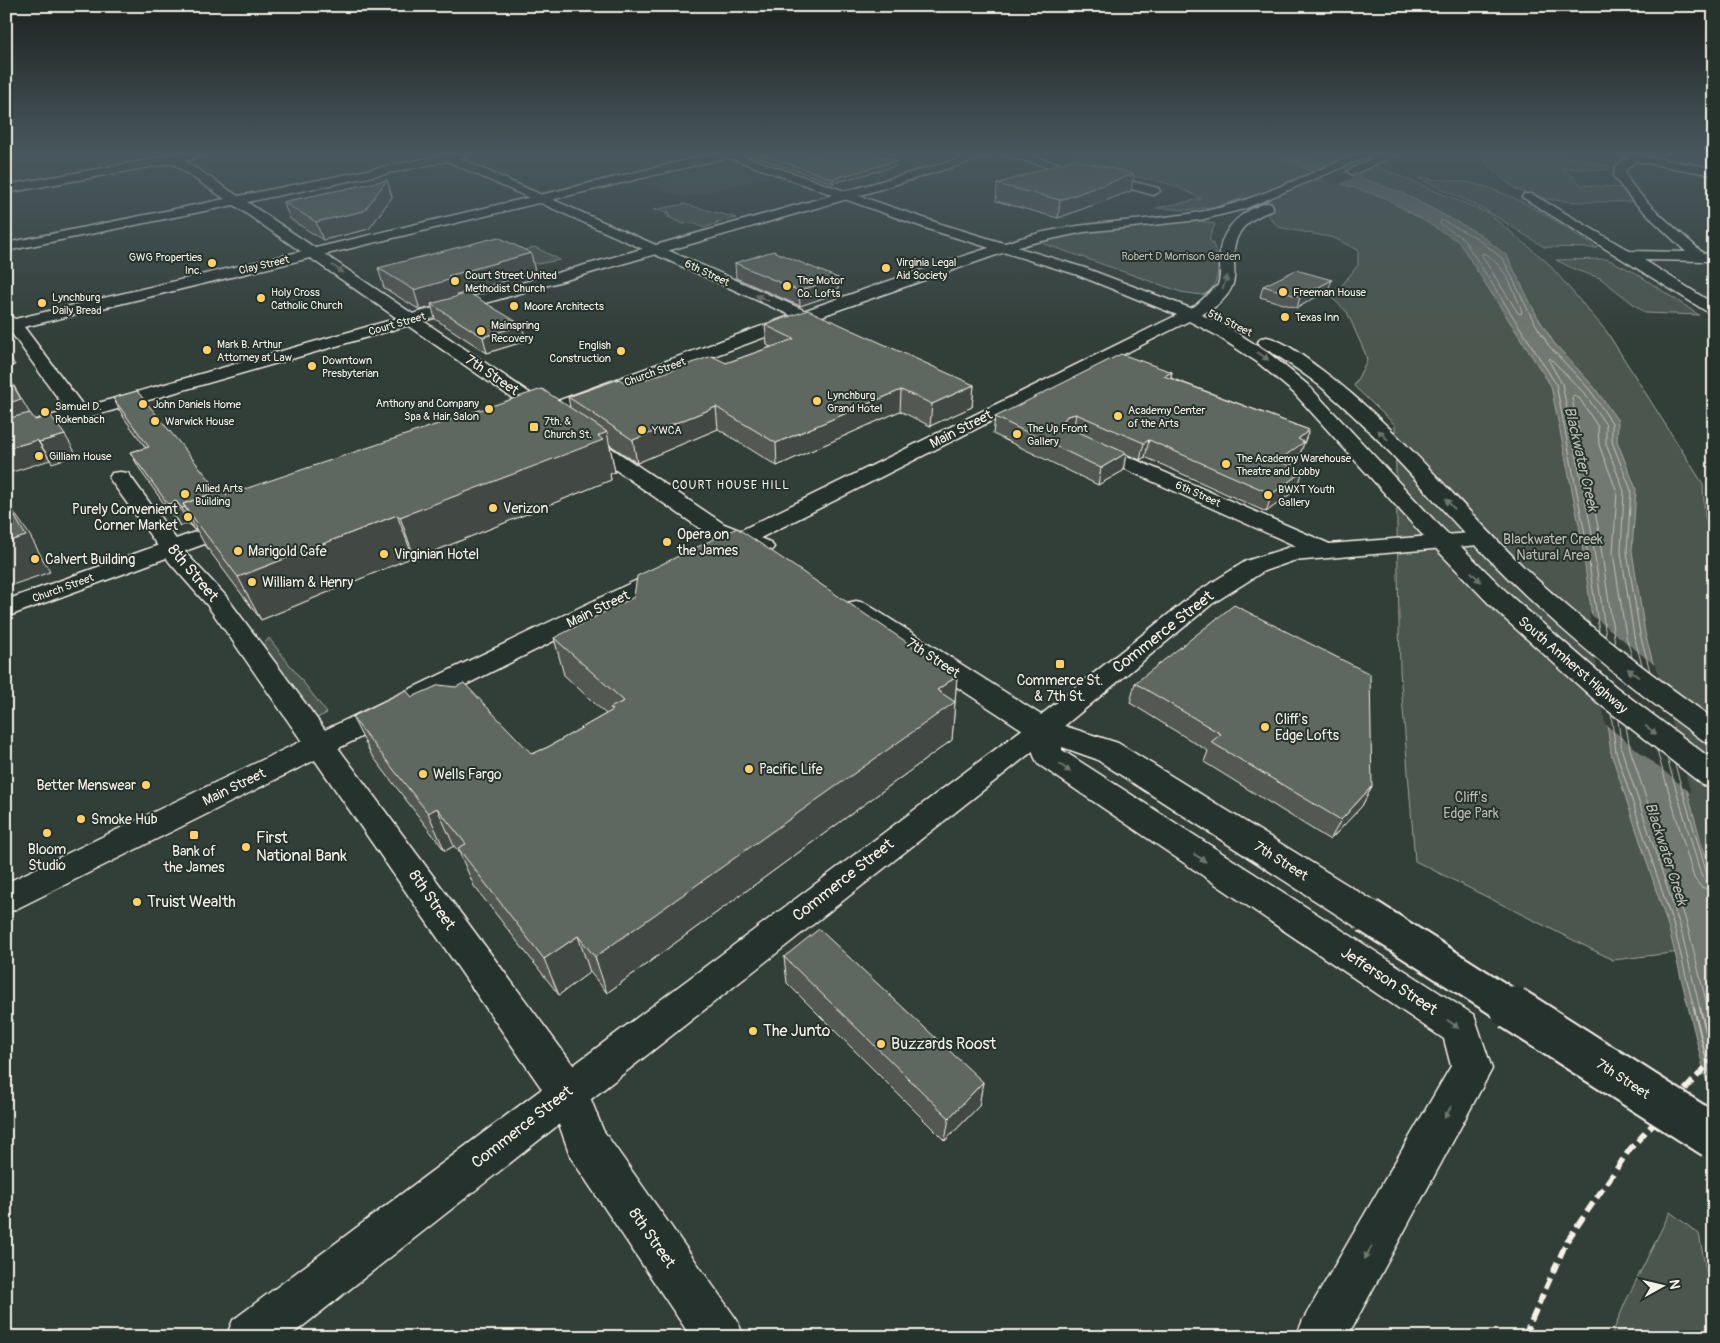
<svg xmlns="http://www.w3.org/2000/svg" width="1720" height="1343" viewBox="0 0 1720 1343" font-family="Pangolin,sans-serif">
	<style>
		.built { fill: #404b44 }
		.green { fill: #4c564f; stroke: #a0a49c }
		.water { fill: #727972; stroke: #a6a9a1 }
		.pier { fill: #323e38 }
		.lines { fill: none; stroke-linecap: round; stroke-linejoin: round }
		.shore-far1 { stroke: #c0c1b9; stroke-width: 1 }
		.shore { stroke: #c0c1b9; stroke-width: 2 }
		.minor-casing { stroke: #f4f1e8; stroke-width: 3 }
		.tertiary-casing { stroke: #f4f1e8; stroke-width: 3 }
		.secondary-casing { stroke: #f4f1e8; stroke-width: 3 }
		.primary-casing { stroke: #f4f1e8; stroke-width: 3 }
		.minor { fill: #26332d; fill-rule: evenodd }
		.tertiary { fill: #26332d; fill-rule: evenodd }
		.secondary { fill: #26332d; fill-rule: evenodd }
		.primary { fill: #26332d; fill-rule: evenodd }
		.rail { stroke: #f4f1e8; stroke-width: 5.5; stroke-dasharray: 12 5.5; stroke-linecap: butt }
		.minor-bridge-far1-casing { stroke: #f4f1e8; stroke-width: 38; stroke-linecap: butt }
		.minor-bridge-casing { stroke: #f4f1e8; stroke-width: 47; stroke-linecap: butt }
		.minor-bridge-far1 { stroke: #26332d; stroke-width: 34 }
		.minor-bridge { stroke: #26332d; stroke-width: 43 }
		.wall { fill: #525953; stroke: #f4f1e8 }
		.shaded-wall { fill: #424944; stroke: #f4f1e8 }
		.building { fill: #5f6861; stroke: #f4f1e8 }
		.oneway { fill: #6e766e }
		.poi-dot { fill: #ffd166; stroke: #26332d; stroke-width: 2 }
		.labels { text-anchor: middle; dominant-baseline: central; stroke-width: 4; stroke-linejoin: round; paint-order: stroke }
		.far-park-label { font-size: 11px; fill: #b9bbb2; stroke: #26332d }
		.far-poi-label { font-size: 11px; fill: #f4f1e8; stroke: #26332d; text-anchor: start }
		.far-street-label { font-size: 11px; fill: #f4f1e8; stroke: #26332d }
		.far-neighbourhood-label { font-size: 12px; letter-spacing: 1px; fill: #f4f1e8; stroke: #26332d }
		.street-label { font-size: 14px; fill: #f4f1e8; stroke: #26332d }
		.poi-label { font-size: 14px; fill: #f4f1e8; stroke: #26332d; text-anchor: start }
		.park-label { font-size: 14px; fill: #b9bbb2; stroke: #26332d }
		.water-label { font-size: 15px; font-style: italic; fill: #babbb3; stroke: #26332d }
		.near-street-label { font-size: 16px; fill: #f4f1e8; stroke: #26332d }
		.near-poi-label { font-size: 16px; fill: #f4f1e8; stroke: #26332d; text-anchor: start }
	</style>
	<rect width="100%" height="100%" fill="#323e38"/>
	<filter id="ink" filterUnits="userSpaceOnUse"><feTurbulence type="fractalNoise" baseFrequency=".02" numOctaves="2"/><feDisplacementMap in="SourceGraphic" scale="10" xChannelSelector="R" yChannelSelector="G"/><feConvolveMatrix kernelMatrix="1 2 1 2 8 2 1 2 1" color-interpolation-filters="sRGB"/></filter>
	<g filter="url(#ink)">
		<path class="built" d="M727 163 770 177 683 198 643 183Z"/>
		<path class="green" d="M1071 154H1347L1488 213 1547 262 1607 332 1703 484 1705 517 1714 543V948L1613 960 1415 861 1400 671 1395 425 1354 386 1367 360 1365 353 1347 312 1332 298 1358 265V250L1334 238 1278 227 1267 214 1275 211 1239 199 1218 206 1189 210 1156 208 1201 199C1186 190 1171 184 1154 180 1125 173 1093 178 1071 154Z
			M1485 154H1553L1609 166V170L1563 168 1581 185 1621 188 1634 202C1600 201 1551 206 1520 191 1507 185 1496 171 1485 161Z
			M1418 178C1438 180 1460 179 1479 185 1522 197 1559 223 1597 248L1544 247 1484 209Z
			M684 204 737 218 716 222 718 223 704 228 694 223 683 224 668 217 670 216 665 214 670 212 653 210Z
			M1197 220 1215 224 1209 239C1221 251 1223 290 1202 295L1181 292 1042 243 1046 240 1042 239 1070 233Z
			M535 247 560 260 537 264 526 258 510 254Z
			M1607 259 1634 272 1699 315 1645 313 1600 278 1576 270 1556 260Z
			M269 638 327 713 317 718 263 645Z
			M1670 1212 1699 1234 1714 1313V1337H1611L1625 1303Z"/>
		<path class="water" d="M1270 154H1299L1402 193 1480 234 1507 256 1537 316 1554 343 1594 387 1618 421 1617 441 1636 489 1632 551 1645 633 1701 842 1714 878V1112L1669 929 1611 753 1580 530 1551 386 1458 241 1385 198 1342 184Z"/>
		<path class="pier" d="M1330 164 1359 175 1337 185 1307 173Z
			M1589 613 1656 666 1691 793 1605 724Z"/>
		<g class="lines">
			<path class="shore-far1" d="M1483 253C1505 264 1513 289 1522 311L1521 314 1518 313 1482 256Z
				M1599 631 1584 529 1556 384 1463 238 1440 224 1441 220 1477 238 1503 259 1532 318 1549 346 1590 390 1612 423V442L1631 490 1627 552 1640 634 1650 671
				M1606 637 1591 528 1562 384 1549 361 1550 358 1585 394 1606 425V444L1624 491 1621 552 1634 636 1642 665
				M1615 644 1598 527 1572 398 1574 395 1580 399 1598 427 1599 445 1617 492 1613 553 1626 636 1632 657
				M1611 714 1616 752 1674 927 1694 1009
				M1618 720 1622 751 1680 926 1700 1009
				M1626 726 1630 749 1687 924 1708 1009
				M1657 751 1694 878 1701 887 1714 891
				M1667 758 1701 875 1706 882 1714 883
				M1675 765 1707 874 1714 877"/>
			<path class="shore" d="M1694 1008 1714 1091
				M1700 1008 1714 1064
				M1708 1008 1714 1033"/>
			<g class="minor-casing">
				<path id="minor" d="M162 154H208L185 161 238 196 438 156V154H471L460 159 813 314 815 317 813 320H801L447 161 247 202 724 524 770 542 774 547 770 552 762 554 708 534 234 205 6 251V243L225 199 172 163 6 193V185L165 157Z
					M976 154H995L851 198 847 199 841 195 843 192Z
					M1000 154H1021L1158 188 1160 191 1154 195Z
					M1630 154 1714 168V175L1635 161 1625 171C1628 190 1686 237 1703 253L1714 256 1712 260 1707 261 1644 260 1714 304V316L1522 197 1524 194H1532L1630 251 1686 252 1633 201 1614 177 1615 168Z
					M1090 440 1332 545 1336 550 1332 555 1324 557 1316 555 1083 450 1080 446 1083 442Z
					M120 472 128 473 186 553 225 595 582 1077 603 1130 737 1320 744 1337H691L571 1158 551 1102 232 640 207 605 170 563 109 478 112 473Z
					M856 601 865 603 1052 722 1118 743 1380 905 1386 916 1380 927 1368 931 1356 927 1096 759 1062 747V750L1474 1015 1492 1069 1347 1337H1296L1303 1320 1451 1066 1444 1039 1038 764 1034 756 1029 734 847 615 843 609 847 603Z"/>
			</g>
			<g class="tertiary-casing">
				<path id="tertiary" d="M713 154 731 155 725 158 24 327 84 407 843 192 847 191 853 195 851 198 6 441V429L67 411 13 335 6 331V314L15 319Z
					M1483 532 1491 534 1495 539 1491 544 1293 561 1264 571 1212 604 1052 736 289 1337H226L233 1320 1032 722 1194 594 1246 561 1290 547Z"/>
			</g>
			<g class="secondary-casing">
				<path id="secondary" d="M1357 154H1373L1244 209 1200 220 1084 232 1028 244 841 309 538 421H524L521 417 524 413C688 354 851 290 1018 239 1077 220 1140 223 1200 212 1253 202 1307 174 1357 154Z
					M1381 154H1397L1357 173 1353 175 1347 171Z
					M1267 203 1272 204 1273 207 1272 210C1260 215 1247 221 1240 232 1223 260 1250 279 1216 306 1209 311 1204 315 1195 312L1193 309 1195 306 1218 285C1222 273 1219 262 1220 250 1223 226 1245 209 1267 203Z
					M237 517 245 519 248 524 245 529 6 617V600Z"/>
			</g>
			<g class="primary-casing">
				<path id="primary" d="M719 154H737L941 224 1085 268 1190 308 1201 304 1207 306 1209 309 1202 315 1228 327 1270 354 1308 385 1434 520 1513 598 1616 687 1714 761V788L1703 785 1596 701 1495 610 1418 530 1294 393 1257 362 1216 335 1189 321 723 557 715 559 707 557 703 552 707 547 1177 315 1075 274 931 230Z
					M1267 337C1285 341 1304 357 1319 368 1398 426 1459 505 1530 573 1587 626 1650 674 1714 719V744L1704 741C1628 686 1555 627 1490 560 1435 504 1386 442 1326 391 1306 374 1284 360 1261 346L1258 342 1261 338Z
					M669 567 678 569 681 574 678 579 6 914V883L660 569Z"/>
			</g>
			<use href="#minor" class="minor"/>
			<use href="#tertiary" class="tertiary"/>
			<use href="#secondary" class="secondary"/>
			<use href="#primary" class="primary"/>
			<path class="rail" d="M1524 1337 1567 1241 1630 1149 1714 1058"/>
			<g class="minor-bridge-far1-casing">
				<path id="minor-bridge-far1" d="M1368 916 1514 1009"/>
			</g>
			<g class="minor-bridge-casing">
				<path id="minor-bridge" d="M1512 1008 1714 1137"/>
			</g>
			<use href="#minor-bridge-far1" class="minor-bridge-far1"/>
			<use href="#minor-bridge" class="minor-bridge"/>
		</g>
		<path class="wall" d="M680 154H703L689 158Z
			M748 154H872L896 166 833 183Z
			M387 180 392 197 369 229 323 240 290 219 283 202Z
			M997 184 1131 191 1058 218 996 201Z
			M531 253 535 272 457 295 526 341 487 353 435 319 432 307 420 310 384 288 378 268Z
			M735 263 838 278V293L800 306 736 278Z
			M1263 286 1328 290 1297 308 1260 297Z
			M765 325 974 385 972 407 930 426 900 411 777 466 718 429 637 463 610 445 615 472 610 474 611 480 415 559 413 557 261 620 205 545 196 529 194 530 188 523 180 526 142 473 130 452 146 448 124 418 113 398 219 491 227 495 570 407 568 397 629 385 726 363 771 347 767 345Z
			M1172 372 1171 378 1309 430 1298 459 1290 466 1297 489 1266 512 1145 457 1140 460 1126 454 1123 471 1098 485 993 434 995 417Z
			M554 638 957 676 952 740 607 993 590 972 559 995 474 886 459 852 454 846 445 851 371 754 352 717 412 697 532 754 548 747 606 714 564 675Z
			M1135 683 1372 786 1362 806 1330 840 1204 762 1208 751 1130 703Z
			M784 957 983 1082 979 1106 945 1141 787 983Z"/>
		<path class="shaded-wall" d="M689 154H703L689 158Z
			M896 161V166L833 183V179Z
			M1134 174 1131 191 1058 218 1060 200Z
			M387 180 392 197 369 229 323 240 316 222Z
			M531 253 535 272 457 295 458 299 431 304 432 307 420 310 414 290 448 276Z
			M838 278V293L800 306 799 291Z
			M1332 280 1328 290 1297 308 1300 297Z
			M522 325 526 341 487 353 483 337Z
			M6 350 15 365 6 367Z
			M6 372 33 419 6 427Z
			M1172 372 1168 389 1164 376Z
			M974 385 972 407 930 426 932 404Z
			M901 390 900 411 777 466 776 443Z
			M716 407 718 429 637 463 633 440Z
			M1076 414 1073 431 1064 433 1063 422 1067 416Z
			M1309 430 1298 459 1272 479 1278 461 1298 439Z
			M607 432 615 472 610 474 611 480 415 559 400 517Z
			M65 435 77 455 52 463 39 442Z
			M37 440 50 460 6 474V449Z
			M1149 440 1145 457 1140 460 1144 443Z
			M1126 453 1123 471 1098 485 1101 468Z
			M1303 471 1297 489 1266 512 1272 494Z
			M6 501 29 534 50 572 12 585 6 578Z
			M176 501 188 523 180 526 168 504Z
			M185 507 196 529 194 530 182 508Z
			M397 515 413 557 261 620 238 577Z
			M957 676 952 740 607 993 595 957 937 690Z
			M1372 786 1362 806 1330 840 1341 820Z
			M437 808 454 846 445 851 428 813Z
			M578 936 590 972 559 995 544 959Z
			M983 1082 979 1106 945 1141 949 1118Z"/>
		<path class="building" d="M760 154H872L896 161 833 179Z
			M1073 159 1134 174 1060 200 997 184Z
			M387 180 364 211 316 222 283 202Z
			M498 237 531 253 448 276 452 279 414 290 378 268Z
			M773 251 838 278 799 291 735 263Z
			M1296 270 1332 280 1300 297 1263 286Z
			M469 293 522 325 483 337 431 304Z
			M808 310 974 385 932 404 901 390 776 443 716 407 633 440 568 397 619 379 629 385 712 356 726 363 794 339 765 325Z
			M1121 354 1172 372 1164 376 1309 430 1298 439 1304 442 1278 461 1303 471 1272 494 1149 440 1144 443 1076 414 1067 416 1063 422 1067 427 1126 453 1101 468 995 417Z
			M6 373 21 399 6 404Z
			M542 389 607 432 598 436 603 440 400 517 397 515 238 577 183 504 223 490 227 495Z
			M137 391 219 491 183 504 185 507 182 508 176 501 168 504 130 452 149 447 113 398Z
			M30 413 35 420 51 416 65 435 39 442 37 440 6 449V419Z
			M6 501 26 536 6 542Z
			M737 528 957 676 937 690 955 702 595 957 578 936 544 959 458 848 466 844 437 808 428 813 352 717 406 690 412 697 439 685 456 687 464 683 532 754 548 747 613 710 610 708 624 701 554 638 634 597 637 576Z
			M1234 605 1370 674 1372 786 1341 820 1211 742 1221 734 1135 683Z
			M819 929 983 1082 949 1118 784 957Z"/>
		<defs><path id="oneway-solid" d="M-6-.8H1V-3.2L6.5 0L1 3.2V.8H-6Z" transform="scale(1.25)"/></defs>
		<g class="oneway">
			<use href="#oneway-solid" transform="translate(338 269) rotate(34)"/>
			<use href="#oneway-solid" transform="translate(1225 282) rotate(-71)"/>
			<use href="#oneway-solid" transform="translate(762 298) rotate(-156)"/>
			<use href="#oneway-solid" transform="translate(1263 356) rotate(35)"/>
			<use href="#oneway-solid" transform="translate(1383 435) rotate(-135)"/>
			<use href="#oneway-solid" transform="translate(1450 504) rotate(-133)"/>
			<use href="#oneway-solid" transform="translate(1476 577) rotate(46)"/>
			<use href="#oneway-solid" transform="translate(1633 673) rotate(-143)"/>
			<use href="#oneway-solid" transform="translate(1651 730) rotate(37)"/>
			<use href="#oneway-solid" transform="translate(1065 768) rotate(35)"/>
			<use href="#oneway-solid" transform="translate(1200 858) rotate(33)"/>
			<use href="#oneway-solid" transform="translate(1453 1024) rotate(35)"/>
			<use href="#oneway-solid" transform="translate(1448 1112) rotate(120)"/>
			<use href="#oneway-solid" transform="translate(1368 1253) rotate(120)"/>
		</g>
	</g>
	<linearGradient id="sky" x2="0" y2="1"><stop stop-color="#1c221f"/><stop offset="0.45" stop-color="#49585e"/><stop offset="1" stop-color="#49585e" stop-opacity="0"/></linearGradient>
	<rect width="1720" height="342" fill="url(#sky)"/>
	<g class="poi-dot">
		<circle cx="212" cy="263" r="5"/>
		<circle cx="886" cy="268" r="5"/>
		<circle cx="455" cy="281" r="5"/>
		<circle cx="787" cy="286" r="5"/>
		<circle cx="1283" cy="292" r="5"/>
		<circle cx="261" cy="298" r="5"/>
		<circle cx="42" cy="303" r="5"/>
		<circle cx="514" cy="306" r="5"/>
		<circle cx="1285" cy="317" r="5"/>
		<circle cx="481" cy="331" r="5"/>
		<circle cx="207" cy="350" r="5"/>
		<circle cx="621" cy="351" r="5"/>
		<circle cx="312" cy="366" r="5"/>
		<circle cx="817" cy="401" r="5"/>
		<circle cx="143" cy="404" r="5"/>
		<circle cx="489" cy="409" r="5"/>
		<circle cx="45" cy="412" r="5"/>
		<circle cx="1118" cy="416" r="5"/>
		<circle cx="155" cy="421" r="5"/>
		<rect x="529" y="422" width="10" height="10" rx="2.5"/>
		<circle cx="642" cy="430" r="5"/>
		<circle cx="1017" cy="434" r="5"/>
		<circle cx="39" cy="456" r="5"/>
		<circle cx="1226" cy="464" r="5"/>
		<circle cx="185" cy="494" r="5"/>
		<circle cx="1268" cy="495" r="5"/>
		<circle cx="493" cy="508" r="5"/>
		<circle cx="188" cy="517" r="5"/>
		<circle cx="667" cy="542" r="5"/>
		<circle cx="238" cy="551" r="5"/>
		<circle cx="384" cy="554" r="5"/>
		<circle cx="35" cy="559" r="5"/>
		<circle cx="252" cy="582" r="5"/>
		<rect x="1055" y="659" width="10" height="10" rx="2.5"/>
		<circle cx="1265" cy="727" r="5"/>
		<circle cx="749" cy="769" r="5"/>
		<circle cx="423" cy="774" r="5"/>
		<circle cx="146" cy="785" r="5"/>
		<circle cx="81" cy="819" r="5"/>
		<circle cx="47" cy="833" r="5"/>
		<rect x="189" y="830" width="10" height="10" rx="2.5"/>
		<circle cx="246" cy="847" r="5"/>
		<circle cx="137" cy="902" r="5"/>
		<circle cx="753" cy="1031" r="5"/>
		<circle cx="881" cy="1044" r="5"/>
	</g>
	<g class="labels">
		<g class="far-park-label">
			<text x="1181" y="256">Robert D Morrison Garden</text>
		</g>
		<g class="far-poi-label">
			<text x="202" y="257" text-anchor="end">GWG Properties<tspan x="202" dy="13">Inc.</tspan></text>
			<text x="896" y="262">Virginia Legal<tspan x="896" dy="13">Aid Society</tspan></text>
			<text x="465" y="275">Court Street United<tspan x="465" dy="13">Methodist Church</tspan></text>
			<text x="797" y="280">The Motor<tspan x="797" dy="13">Co. Lofts</tspan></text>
			<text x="271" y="292">Holy Cross<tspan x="271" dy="13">Catholic Church</tspan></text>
			<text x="1293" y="292">Freeman House</text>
			<text x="52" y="297">Lynchburg<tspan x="52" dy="13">Daily Bread</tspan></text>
			<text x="524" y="306">Moore Architects</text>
			<text x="1295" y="317">Texas Inn</text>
			<text x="491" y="325">Mainspring<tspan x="491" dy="13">Recovery</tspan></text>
			<text x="217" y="344">Mark B. Arthur<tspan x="217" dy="13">Attorney at Law</tspan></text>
			<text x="611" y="345" text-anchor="end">English<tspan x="611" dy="13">Construction</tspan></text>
			<text x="322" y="360">Downtown<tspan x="322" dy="13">Presbyterian</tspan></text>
			<text x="827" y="395">Lynchburg<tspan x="827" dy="13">Grand Hotel</tspan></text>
			<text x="479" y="403" text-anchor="end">Anthony and Company<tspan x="479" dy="13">Spa &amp; Hair Salon</tspan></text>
			<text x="153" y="404">John Daniels Home</text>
			<text x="55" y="406">Samuel D.<tspan x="55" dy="13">Rokenbach</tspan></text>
			<text x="1128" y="410">Academy Center<tspan x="1128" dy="13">of the Arts</tspan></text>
			<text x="165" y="421">Warwick House</text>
			<text x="544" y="421">7th. &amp;<tspan x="544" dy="13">Church St.</tspan></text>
			<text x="1027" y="428">The Up Front<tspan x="1027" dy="13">Gallery</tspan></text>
			<text x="652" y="430">YWCA</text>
			<text x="49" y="456">Gilliam House</text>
			<text x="1236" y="458">The Academy Warehouse<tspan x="1236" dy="13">Theatre and Lobby</tspan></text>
			<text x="195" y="488">Allied Arts<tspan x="195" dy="13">Building</tspan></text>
			<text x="1278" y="489">BWXT Youth<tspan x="1278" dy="13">Gallery</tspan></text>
		</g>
		<g class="far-street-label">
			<text transform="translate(264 265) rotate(-13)">Clay Street</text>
			<text transform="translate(707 273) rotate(25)">6th Street</text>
			<text transform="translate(1230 323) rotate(26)">5th Street</text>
			<text transform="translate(397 324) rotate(-16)">Court Street</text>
			<text transform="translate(655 372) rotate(-20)">Church Street</text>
			<text transform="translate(1198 494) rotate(24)">6th Street</text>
			<text transform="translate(63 588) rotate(-20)">Church Street</text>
		</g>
		<g class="far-neighbourhood-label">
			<text x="731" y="485">COURT HOUSE HILL</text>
		</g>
		<g class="street-label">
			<text transform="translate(492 375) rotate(34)">7th Street</text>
			<text transform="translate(961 429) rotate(-27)">Main Street</text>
			<text transform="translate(598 609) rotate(-26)">Main Street</text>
			<text transform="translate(933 658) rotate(33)">7th Street</text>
			<text transform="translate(1573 665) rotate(41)">South Amherst Highway</text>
			<text transform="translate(234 787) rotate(-26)">Main Street</text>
			<text transform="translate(1281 861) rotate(32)">7th Street</text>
			<text transform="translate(1623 1079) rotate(33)">7th Street</text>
		</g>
		<g class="poi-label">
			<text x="503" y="508">Verizon</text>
			<text x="178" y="509" text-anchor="end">Purely Convenient<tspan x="178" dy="16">Corner Market</tspan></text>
			<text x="677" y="534">Opera on<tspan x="677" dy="16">the James</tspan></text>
			<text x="248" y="551">Marigold Cafe</text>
			<text x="394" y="554">Virginian Hotel</text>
			<text x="45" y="559">Calvert Building</text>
			<text x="262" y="582">William &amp; Henry</text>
			<text x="1060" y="680" text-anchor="middle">Commerce St.<tspan x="1060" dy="16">&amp; 7th St.</tspan></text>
			<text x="1275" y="719">Cliff's<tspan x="1275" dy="16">Edge Lofts</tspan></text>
			<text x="759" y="769">Pacific Life</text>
			<text x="433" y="774">Wells Fargo</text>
			<text x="136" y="785" text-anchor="end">Better Menswear</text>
			<text x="91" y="819">Smoke Hub</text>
			<text x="47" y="849" text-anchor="middle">Bloom<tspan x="47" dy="16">Studio</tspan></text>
			<text x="194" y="851" text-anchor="middle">Bank of<tspan x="194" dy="16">the James</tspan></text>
		</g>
		<g class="park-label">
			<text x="1553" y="539">Blackwater Creek<tspan x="1553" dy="16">Natural Area</tspan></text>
			<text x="1471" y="797">Cliff's<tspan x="1471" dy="16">Edge Park</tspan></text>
		</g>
		<g class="water-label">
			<text transform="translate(1581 459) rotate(77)">Blackwater Creek</text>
			<text transform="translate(1666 854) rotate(72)">Blackwater Creek</text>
		</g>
		<g class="near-street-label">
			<text transform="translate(193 573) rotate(50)">8th Street</text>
			<text transform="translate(1163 632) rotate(-38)">Commerce Street</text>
			<text transform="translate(843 880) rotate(-38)">Commerce Street</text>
			<text transform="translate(432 900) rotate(55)">8th Street</text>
			<text transform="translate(1389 981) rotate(33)">Jefferson Street</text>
			<text transform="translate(522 1127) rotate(-38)">Commerce Street</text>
			<text transform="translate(652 1238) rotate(55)">8th Street</text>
		</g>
		<g class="near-poi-label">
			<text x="256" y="838">First<tspan x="256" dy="18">National Bank</tspan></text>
			<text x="147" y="902">Truist Wealth</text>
			<text x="763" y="1031">The Junto</text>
			<text x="891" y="1044">Buzzards Roost</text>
		</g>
	</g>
	<rect width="1720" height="1343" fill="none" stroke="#26332d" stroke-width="25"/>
	<rect x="12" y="12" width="1695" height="1318" fill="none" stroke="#f4f1e8" stroke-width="2" filter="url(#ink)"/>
	<g transform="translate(1662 1286) rotate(82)" stroke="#26332d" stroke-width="4" paint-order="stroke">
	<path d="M0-4L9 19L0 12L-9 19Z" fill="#f4f1e8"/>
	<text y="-8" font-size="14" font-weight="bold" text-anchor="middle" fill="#f4f1e8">N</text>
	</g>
</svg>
